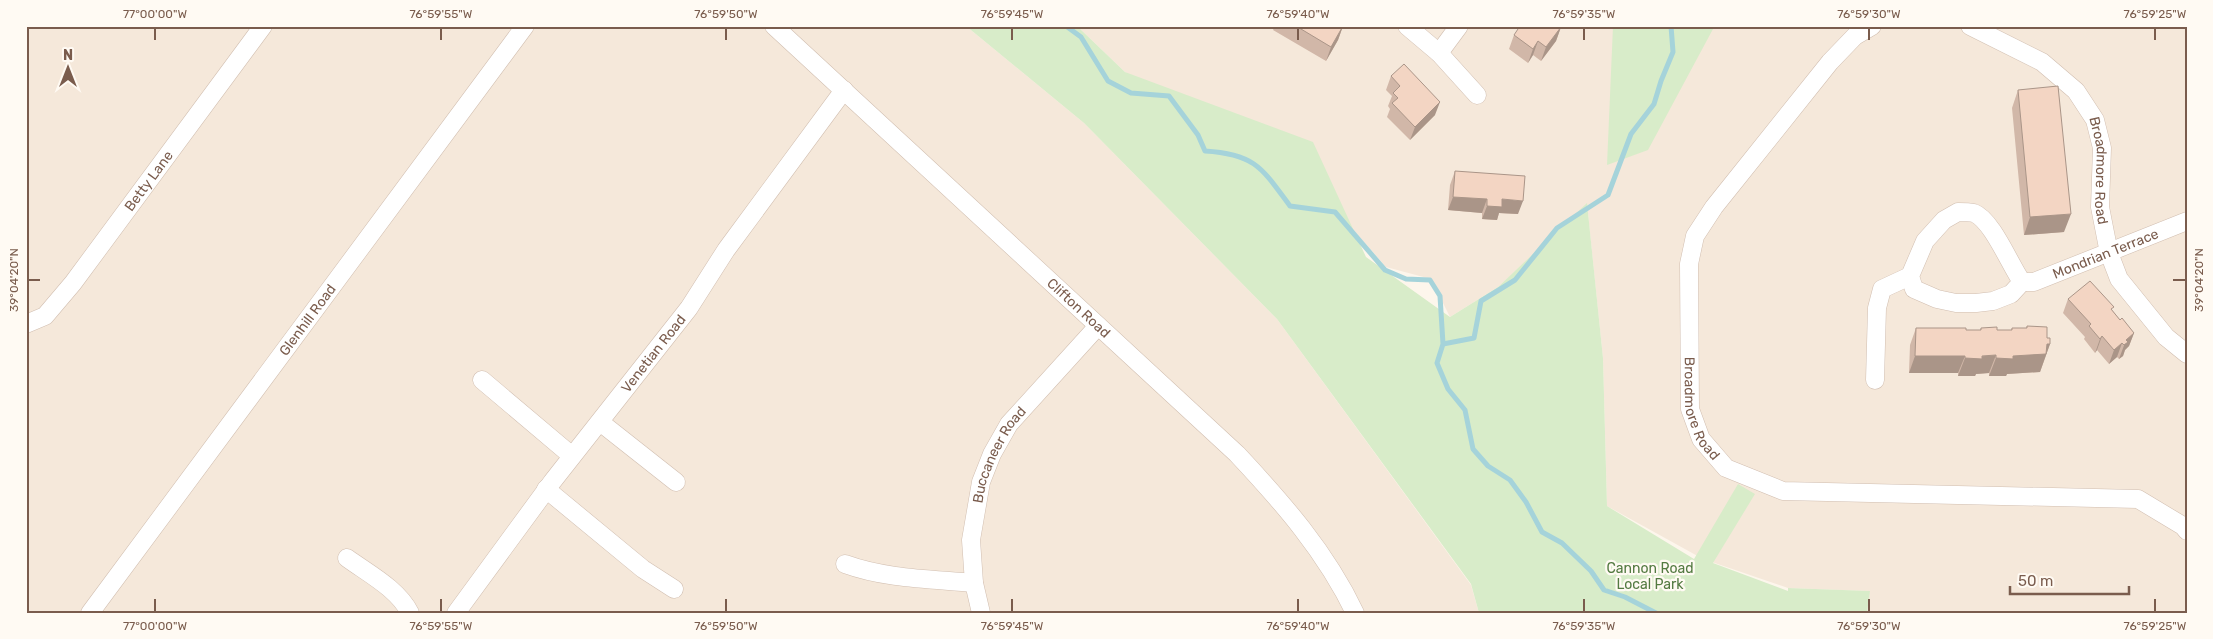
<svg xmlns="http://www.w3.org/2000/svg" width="2213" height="639" viewBox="0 0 2213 639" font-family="Rubik,sans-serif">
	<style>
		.residential { fill: #f5e8da }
		.green { fill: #d8ecc9 }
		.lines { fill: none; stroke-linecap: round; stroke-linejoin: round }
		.stream { stroke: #a5d3da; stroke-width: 5 }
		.minor-casing { stroke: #d1beb0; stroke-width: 19 }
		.minor { stroke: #fff; stroke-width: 18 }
		.wall { fill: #d1b7a8 }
		.shaded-wall { fill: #aa9588 }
		.building { fill: #f3d5c3; stroke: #aa9588 }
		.ticks { fill: none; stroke: #7a5c4d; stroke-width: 2 }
		.labels { text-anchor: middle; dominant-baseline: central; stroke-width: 4.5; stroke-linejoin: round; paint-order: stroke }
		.street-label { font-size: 14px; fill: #7a5c4d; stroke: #fffaf3 }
		.park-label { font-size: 14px; fill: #537a41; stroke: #fffaf3 }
		.neatline { fill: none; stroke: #7a5c4d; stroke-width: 2 }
		.ticks-label { font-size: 12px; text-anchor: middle; fill: #7a5c4d }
	</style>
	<rect width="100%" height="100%" fill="#fdf6ec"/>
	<path class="residential" d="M26 26H966L1084 123 1277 319 1471 585 1479 613H26Z
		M1077 26H2187V613H1867L1869 591 1788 588 1703 559 1607 506 1603 358 1587 204 1498 287 1450 317 1431 279 1386 267 1300 169 1125 72Z"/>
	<path class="green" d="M966 26H1077L1125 72 1313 142 1366 257 1450 317 1498 287 1587 203 1603 358 1607 506 1694 559 1738 484 1755 494 1713 563 1788 591V588L1870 591 1867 613H1479L1471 584 1277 319 1084 123Z
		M1613 26H1713V29L1648 150 1607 165Z"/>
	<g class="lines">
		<path class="stream" d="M1066 26 1081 37 1108 81 1131 93 1169 96 1198 135 1205 151C1255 154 1262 168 1290 206L1335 212 1385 270 1406 279 1430 280 1440 296 1443 344 1437 363 1448 389 1465 410 1473 449 1488 466 1510 480 1526 502 1542 532 1562 543 1591 571 1604 590 1625 597 1656 613
			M1443 344 1474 338 1481 301 1515 280 1557 228 1608 195 1631 134 1654 104 1661 81 1673 52 1671 26"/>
		<g class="minor-casing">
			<g id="minor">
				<path id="s1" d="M774 26 1237 454C1282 502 1326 552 1355 613"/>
				<path d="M1407 26 1439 53 1477 95"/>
				<path id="s2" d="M1872 26 1855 36 1830 62 1714 207 1695 236 1689 264 1690 409 1701 439 1726 468 1783 491 2138 499 2183 526 2187 531"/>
				<path id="s3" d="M1970 26 2042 62 2076 91 2095 120 2102 148 2100 207 2109 253 2119 279 2166 337 2187 354"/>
				<path d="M1439 53 1459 26"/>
				<path d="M1958 212C1963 212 1969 212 1974 213 1992 220 2010 265 2022 282L2011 294 1993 301 1976 303H1956L1937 299 1914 289 1910 276 1925 241 1944 220Z"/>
				<path id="s4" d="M2022 282H2034L2187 221"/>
				<path id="s5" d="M26 324 45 316 73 283 263 26"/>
				<path d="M482 380 572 456"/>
				<path d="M1875 380 1877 308 1882 289 1910 276"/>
				<path d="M600 422 676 482"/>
				<path d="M546 489 643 569 674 589"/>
				<path d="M347 558C369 574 398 589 410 613"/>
				<path d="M845 564C886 579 932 579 974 583"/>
				<path id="s6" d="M90 613 525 26"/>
				<path id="s7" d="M456 613 552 482 689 308 726 250 844 90"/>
				<path id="s8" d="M981 613 974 583 971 540 981 482 992 454 1009 424 1098 326"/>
			</g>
		</g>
		<use href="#minor" class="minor"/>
	</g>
	<path class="wall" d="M1275 26H1343L1338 40 1326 61 1273 30Z
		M1561 27 1556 41 1541 61 1533 55 1528 63 1509 49 1514 35Z
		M1391 76 1435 115 1410 140 1387 117 1390 109 1388 106 1392 96 1386 90Z
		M2018 90 2064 232 2024 235 2012 108Z
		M1455 171 1518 214 1499 213 1497 220 1482 219V213L1448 210 1450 185Z
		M2068 299 2112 310 2120 320 2134 333 2129 346 2125 350 2123 356 2119 359 2117 357 2109 364 2097 350 2095 353 2084 339 2085 337 2063 313Z
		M2027 326 2047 338 2050 344 2040 372 2007 374 2006 376H1989V373L1976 374 1975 376H1958V373H1909L1910 345 1916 328 1966 330H1980L1981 328 1997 330H2011L2012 328H2026Z"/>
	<path class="shaded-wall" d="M1343 26 1338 40 1326 61 1331 47Z
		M1561 27 1556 41 1541 61 1546 47Z
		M1538 41 1533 55 1528 63 1533 49Z
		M1440 102 1435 115 1410 140 1415 127Z
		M1453 197 1487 199 1482 213 1448 210Z
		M1502 199 1523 201 1518 214 1499 213 1497 220 1482 219 1487 206Z
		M2071 214 2064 232 2024 235 2030 217Z
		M2134 333 2129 346 2125 350 2123 356 2119 359 2126 340Z
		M2102 336 2097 350 2095 353 2100 339Z
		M2122 343 2117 357 2109 364 2114 350Z
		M2047 344H2050L2040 372 2007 374 2006 376H1989L1996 358 2013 356Z
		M1996 355 1989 373 1976 374 1975 376H1958L1965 358Z
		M1915 356H1965L1958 373H1909Z"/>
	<path class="building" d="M1296 26H1343L1331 47Z
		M1520 26H1559L1561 27 1546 47 1538 41 1533 49 1514 35Z
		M1404 64 1440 102 1415 127 1392 103 1398 98 1393 93 1400 86 1391 76Z
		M2058 86 2071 214 2030 217 2018 90Z
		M1455 171 1525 176 1523 201 1502 199V207L1487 206V199L1453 197Z
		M2090 281 2114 307 2111 309 2120 320 2122 318 2134 333 2126 340 2128 342 2124 345 2122 343 2114 350 2102 336 2100 339 2089 326 2091 324 2068 299Z
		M2027 326 2047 327V338H2050V344H2047L2046 354 2013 356V359L1996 358V355L1982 356V359L1965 358V356H1915L1916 328H1966V330H1981V328L1997 327V330H2012V328H2027Z"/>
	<path class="ticks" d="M155 28V40M441 28V40M726 28V40M1012 28V40M1298 28V40M1584 28V40M1869 28V40M2155 28V40M28 280H40M2173 280H2186M155 599V612M441 599V612M726 599V612M1012 599V612M1298 599V612M1584 599V612M1869 599V612M2155 599V612"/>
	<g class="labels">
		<g class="street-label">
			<text stroke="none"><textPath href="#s3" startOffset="211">Broadmore Road</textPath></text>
			<text stroke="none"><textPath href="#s5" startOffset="191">Betty Lane</textPath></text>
			<text stroke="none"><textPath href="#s4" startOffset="89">Mondrian Terrace</textPath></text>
			<text stroke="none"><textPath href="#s1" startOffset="415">Clifton Road</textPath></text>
			<text stroke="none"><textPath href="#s6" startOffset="365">Glenhill Road</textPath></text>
			<text stroke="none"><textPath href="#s7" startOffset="326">Venetian Road</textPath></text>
			<text stroke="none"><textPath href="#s2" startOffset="452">Broadmore Road</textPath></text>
			<text stroke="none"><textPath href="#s8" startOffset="165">Buccaneer Road</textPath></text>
		</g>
		<g class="park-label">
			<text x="1650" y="568">Cannon Road<tspan x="1650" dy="16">Local Park</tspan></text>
		</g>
	</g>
	<rect width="2213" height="639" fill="none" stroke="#fffaf3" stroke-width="55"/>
	<g transform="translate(68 68)" stroke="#fffaf3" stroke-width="4" paint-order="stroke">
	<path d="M0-4L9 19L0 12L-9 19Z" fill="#7a5c4d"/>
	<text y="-8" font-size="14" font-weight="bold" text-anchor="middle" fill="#7a5c4d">N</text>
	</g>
	<path d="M2010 586v8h119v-8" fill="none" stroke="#7a5c4d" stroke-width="2.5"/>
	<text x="2018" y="586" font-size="15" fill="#7a5c4d" stroke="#fffaf3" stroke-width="4" paint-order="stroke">50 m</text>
	<rect x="28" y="28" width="2158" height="584" class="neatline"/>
	<g class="ticks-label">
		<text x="155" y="18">77°00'00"W</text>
		<text x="441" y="18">76°59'55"W</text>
		<text x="726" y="18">76°59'50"W</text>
		<text x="1012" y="18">76°59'45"W</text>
		<text x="1298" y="18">76°59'40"W</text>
		<text x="1584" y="18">76°59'35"W</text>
		<text x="1869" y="18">76°59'30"W</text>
		<text x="2155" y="18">76°59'25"W</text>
		<text transform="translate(14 280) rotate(-90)" y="4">39°04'20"N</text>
		<text transform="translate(2199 280) rotate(-90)" y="4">39°04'20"N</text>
		<text x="155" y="630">77°00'00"W</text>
		<text x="441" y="630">76°59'55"W</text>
		<text x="726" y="630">76°59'50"W</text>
		<text x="1012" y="630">76°59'45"W</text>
		<text x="1298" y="630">76°59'40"W</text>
		<text x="1584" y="630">76°59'35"W</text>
		<text x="1869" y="630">76°59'30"W</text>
		<text x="2155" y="630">76°59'25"W</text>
	</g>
</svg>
